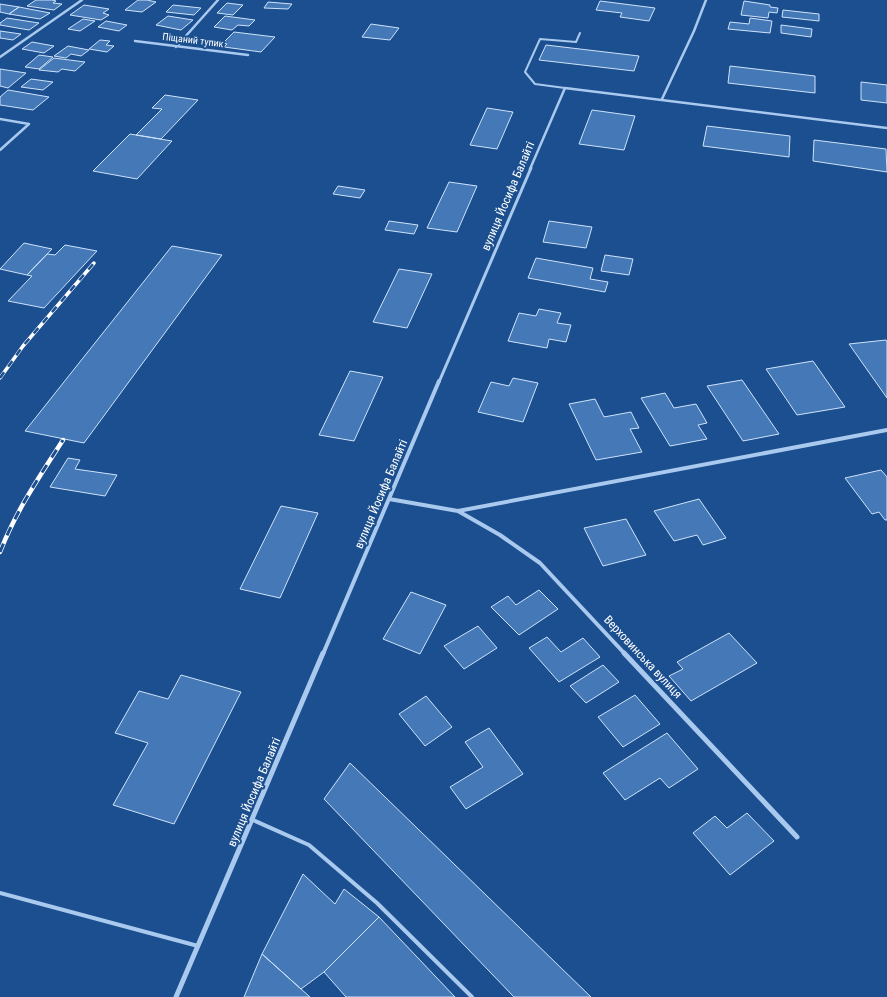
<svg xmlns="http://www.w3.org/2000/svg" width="887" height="997" viewBox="0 0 887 997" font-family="'Roboto Condensed',sans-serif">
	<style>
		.building { fill: #4478b7; stroke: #cfe3fa }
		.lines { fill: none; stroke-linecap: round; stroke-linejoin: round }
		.service-far1 { stroke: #a9c9ee; stroke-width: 2 }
		.service { stroke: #a9c9ee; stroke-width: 4 }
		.minor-far3 { stroke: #a9c9ee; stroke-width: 2.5 }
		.minor-far2 { stroke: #a9c9ee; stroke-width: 3 }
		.minor-far1 { stroke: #a9c9ee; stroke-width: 4 }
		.minor { stroke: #a9c9ee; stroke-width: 5 }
		.rail-far1-casing { stroke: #fff; stroke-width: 3.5 }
		.rail-casing { stroke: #fff; stroke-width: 4.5 }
		.rail-far1 { stroke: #1b4f8f; stroke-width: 2.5; stroke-dasharray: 7; stroke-linecap: butt }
		.rail { stroke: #1b4f8f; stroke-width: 3; stroke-dasharray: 9; stroke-linecap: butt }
		.labels { text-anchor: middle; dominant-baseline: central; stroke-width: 4; stroke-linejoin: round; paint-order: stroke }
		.far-street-label { font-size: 10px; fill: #fff; stroke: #1b4f8f }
		.street-label { font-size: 12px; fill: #fff; stroke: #1b4f8f }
	</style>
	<rect width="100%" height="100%" fill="#1b4f8f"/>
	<path class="building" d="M36 0H52L56 1 53 3 62 4 54 10 27 6Z
		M138 0H147L156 2 142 12 125 10Z
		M600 1 655 8 649 21 620 17 622 13 596 10Z
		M744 1 770 5V7L778 8 777 13 769 12 768 18 741 15Z
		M268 2 292 4 288 9 264 8Z
		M227 3 243 5 233 15 217 13Z
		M0 4 19 7 9 14 0 12Z
		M84 5 109 9 103 13 109 15 101 20 70 15Z
		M173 5 201 8 194 15 166 12Z
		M19 7 50 13 40 19 9 14Z
		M783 10 819 14V21L782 17Z
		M168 16 193 20 181 30 156 25Z
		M225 16 255 20 249 26 238 25 232 30 214 27Z
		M7 18 39 23 29 30 0 25V23Z
		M750 18 772 21 770 33 728 29 730 22 749 24Z
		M83 19 95 21 80 31 68 29Z
		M106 21 127 25 119 31 98 27Z
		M371 24 399 28 390 40 362 37Z
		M781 25 812 29 811 37 781 33Z
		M0 31 21 34 13 40 0 38Z
		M234 32 275 37 261 52 224 47 227 44 223 43Z
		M100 40 110 41 106 45 114 46 107 52 89 49Z
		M32 42 54 46 44 53 22 49Z
		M546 45 639 56 634 71 539 60Z
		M68 46 89 50 81 56 71 54 66 58 54 56Z
		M39 55 53 57 39 69 25 67Z
		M54 58 85 62 75 71 62 69 58 72 39 70Z
		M730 66 815 76V93L728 83Z
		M0 69 26 73 8 88 0 86Z
		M31 79 53 82 43 90 21 87Z
		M861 82 887 85V103L861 100Z
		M8 90 49 97 33 110 0 105V97Z
		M165 95 198 100 161 139 136 135 162 109 152 108Z
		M487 108 513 112 497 149 470 145Z
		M592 110 635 116 624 150 579 144Z
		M707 126 790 136 789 157 703 146Z
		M130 134 172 141 137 179 93 171Z
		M814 140 886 149 887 172 813 161Z
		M449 182 477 186 457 232 427 228Z
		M338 186 365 190 360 198 333 194Z
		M389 221 418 225 414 234 385 230Z
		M549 221 592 227 586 248 543 242Z
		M24 243 52 249 27 275 0 269Z
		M65 245 97 251 44 308 8 301 32 276 27 275 47 254 55 255Z
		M172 246 222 255 84 443 25 431Z
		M605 255 633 259 629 275 601 271Z
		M536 258 593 268 590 279 608 282 605 292 528 278Z
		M399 269 432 274 407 328 373 322Z
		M539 309 561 313 557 323 571 325 566 342 549 339 547 348 508 341 519 313 536 316Z
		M886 340 887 342V398L849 344Z
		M813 361 845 407 797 415 766 369Z
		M350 371 383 377 354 441 319 435Z
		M513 378 538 383 523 422 478 412 491 382 509 386Z
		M742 380 779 434 743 441 707 386Z
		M665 393 674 408 696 404 707 423 698 425 707 439 670 446 641 398Z
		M595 399 604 417 631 412 639 428 630 429 642 452 596 460 569 404Z
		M68 458 80 460 75 469 117 475 105 496 50 487Z
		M881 470 887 477V520H885L879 512 872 514 845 478Z
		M699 499 726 538 703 545 697 535 674 541 654 511Z
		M281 506 318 513 280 598 240 589Z
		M626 519 646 555 603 566 584 528Z
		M539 590 558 609 519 635 491 607 508 596 516 605Z
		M411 592 446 605 420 654 383 639Z
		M478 626 497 648 464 669 444 646Z
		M729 633 757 663 691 701 669 676 683 669 677 662Z
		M547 637 561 652 583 638 600 657 559 682 529 648Z
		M603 665 619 682 586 703 570 686Z
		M181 675 241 692 174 824 113 805 148 743 115 733 139 691 168 699Z
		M635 695 660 724 623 747 598 717Z
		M426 696 452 727 425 746 399 714Z
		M489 728 523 774 466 809 450 787 483 767 465 742Z
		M667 733 698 769 669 788 660 778 625 800 603 773Z
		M350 763 591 997H514L324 799Z
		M747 813 774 841 730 875 693 833 715 816 727 828Z
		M303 874 335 904 344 889 379 917 324 972 301 989 262 954Z
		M379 917 455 997H346L324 972Z
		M262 954 301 989 310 997H244Z"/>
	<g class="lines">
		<path class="service-far1" d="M565 88 535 84 525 72 540 39 576 42 580 33"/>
		<path class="service" d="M253 820 309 845 377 903 472 997
			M0 893 198 946"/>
		<path class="minor-far3" d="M135 41 248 55
			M176 47 218 0
			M0 57 82 0
			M662 99 694 31 706 0
			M0 119 29 124
			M0 150 29 124
			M530 169 565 88 887 128"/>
		<path class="minor-far2" d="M439 382 531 168"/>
		<path class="minor-far1" d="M389 499 458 511 887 430
			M458 511 500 535 540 563 625 654
			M323 654 439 381"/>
		<path class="minor" d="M624 653 797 837
			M176 997 323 653"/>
		<g class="rail-far1-casing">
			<path id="rail-far1" d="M0 378 23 346 94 263"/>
		</g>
		<g class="rail-casing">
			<path id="rail" d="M0 552C16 511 39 477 63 440"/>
		</g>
		<use href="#rail-far1" class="rail-far1"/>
		<use href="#rail" class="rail"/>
	</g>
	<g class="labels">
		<g class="far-street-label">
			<text transform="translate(193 40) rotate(7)">Піщаний тупик</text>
		</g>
		<g class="street-label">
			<text transform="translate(508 196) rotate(-67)">вулиця Йосифа Балайті</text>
			<text transform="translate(381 494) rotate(-67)">вулиця Йосифа Балайті</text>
			<text transform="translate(643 657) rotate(47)">Верховинська вулиця</text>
			<text transform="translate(254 792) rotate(-67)">вулиця Йосифа Балайті</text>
		</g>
	</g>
</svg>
